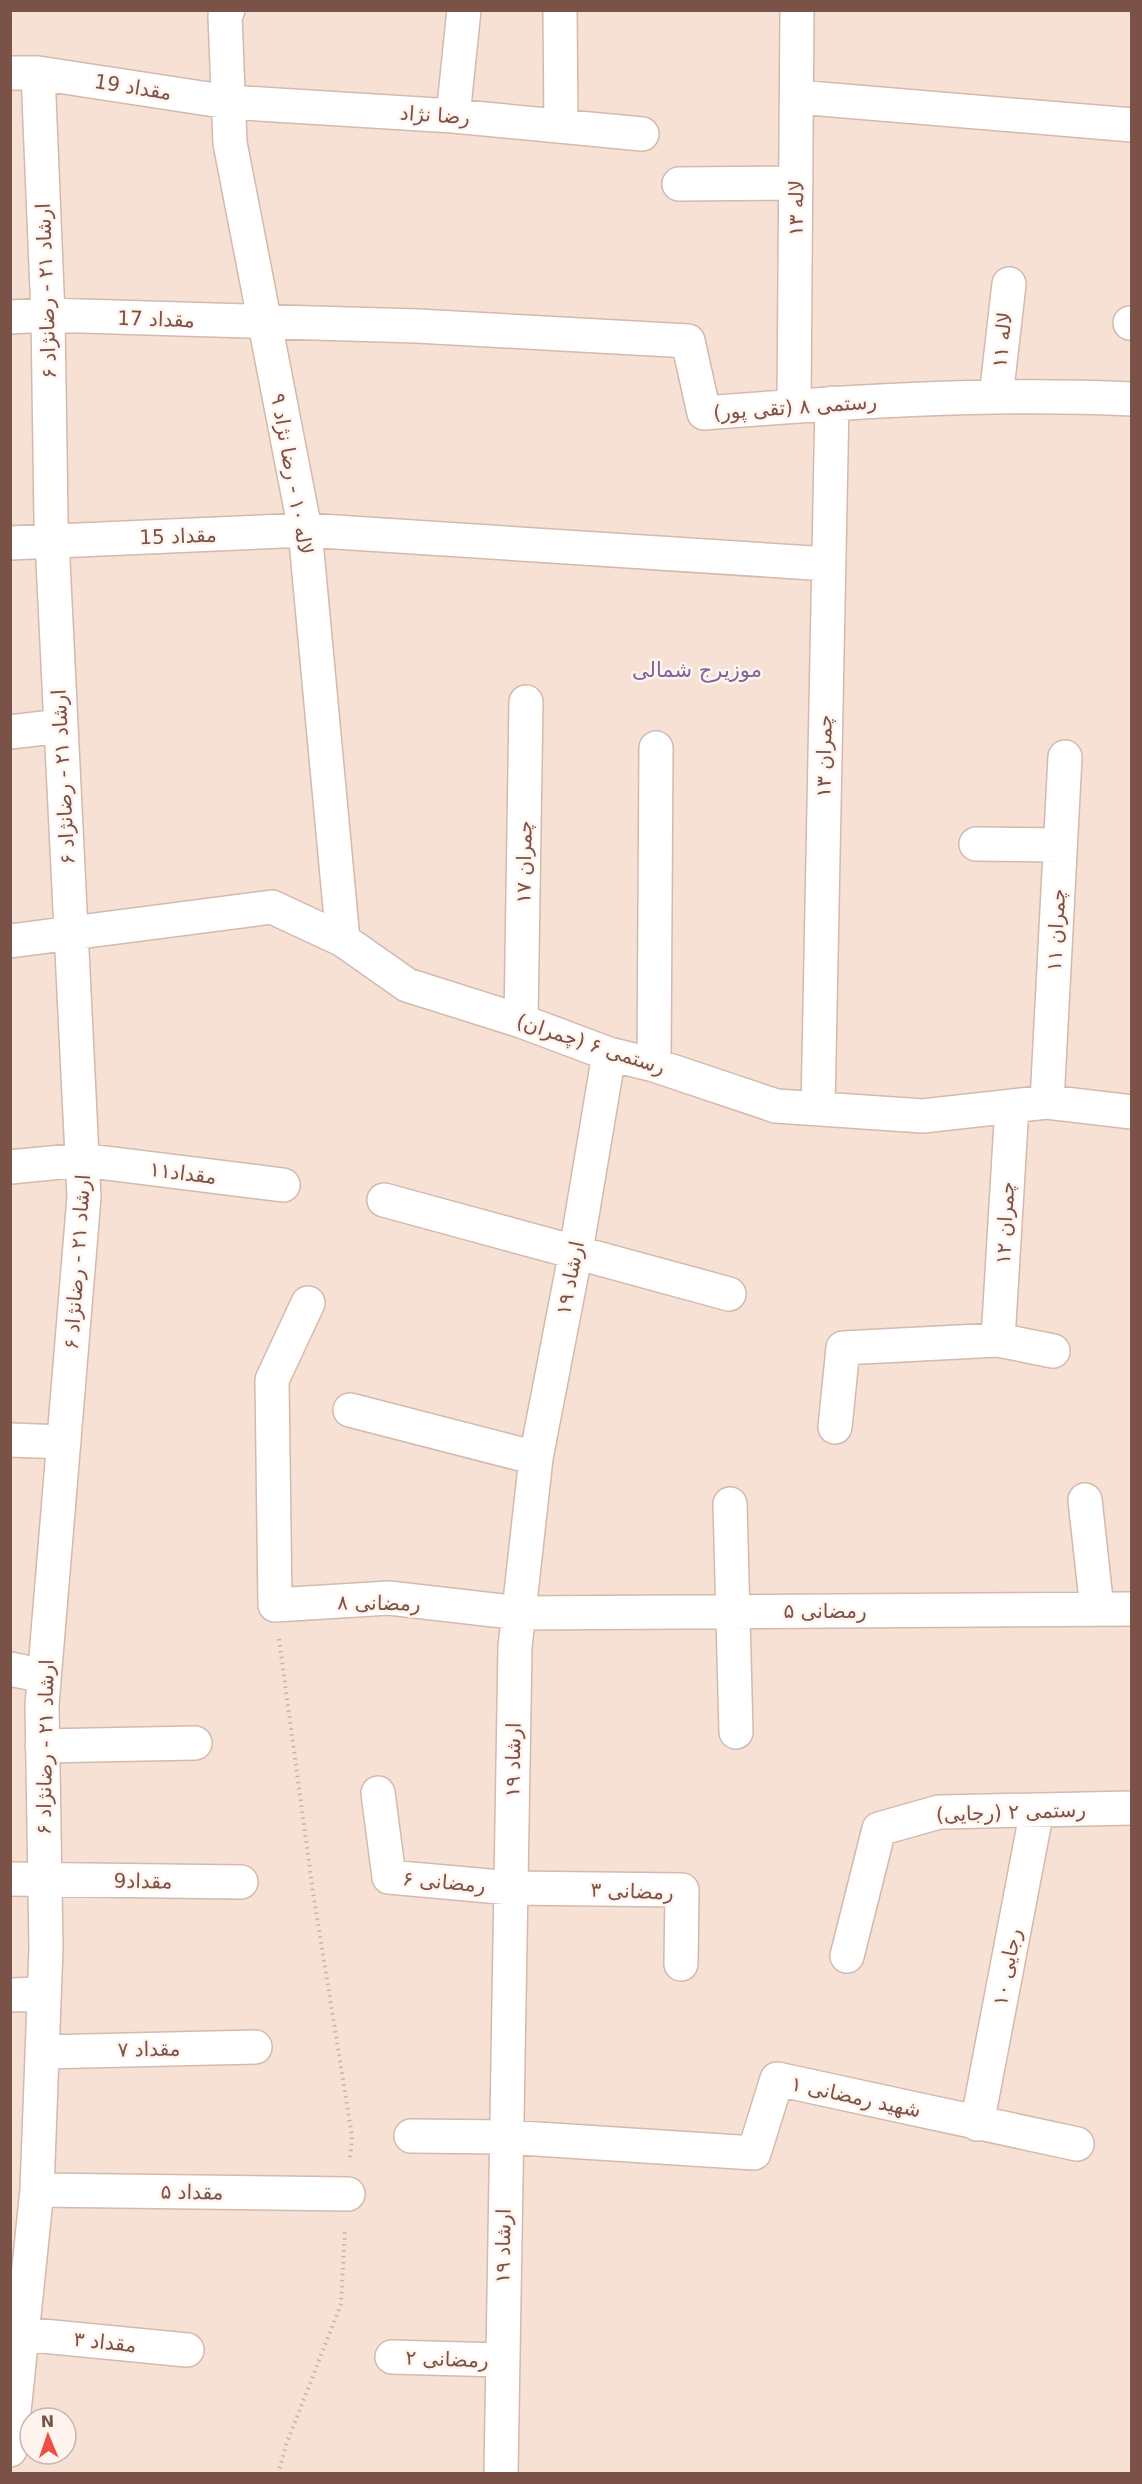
<svg xmlns="http://www.w3.org/2000/svg" width="1142" height="2484" viewBox="0 0 1142 2484" font-family="'DejaVu Sans','Noto Sans Arabic',sans-serif">
	<style>
		.residential { fill: #f6e1d4; fill-rule: evenodd }
		.lines { fill: none; stroke-linecap: round; stroke-linejoin: round }
		.minor-casing { stroke: #d4b9ad; stroke-width: 36 }
		.path { stroke: #dbac9e; stroke-width: 4; stroke-dasharray: 1.5 4.5; stroke-linecap: butt }
		.minor { stroke: #fff; stroke-width: 33 }
		.labels { text-anchor: middle; dominant-baseline: central; stroke-width: 5; stroke-linejoin: round; paint-order: stroke }
		.street-label { font-size: 20px; fill: #7a5248; stroke: #fff5ee }
		.neighbourhood-label { font-size: 21px; fill: #81649d; stroke: #fff5ee }
	</style>
	<rect width="100%" height="100%" fill="#fef1e6"/>
	<path class="residential" d="M11 11H1131V2473L11 2474ZM30 2418H66V2454H30Z"/>
	<g class="lines">
		<g class="minor-casing">
			<path id="minor" d="M228 10 225 16 230 143 305 530 343 940
				M560 10 561 126
				M10 73H38L228 102 453 116 642 134
				M797 97 1132 125
				M453 116 464 10
				M679 184 796 183
				M10 317 48 315 417 326 688 341 704 413C846 402 989 392 1132 399
				M1130 323H1132
				M996 397 1009 284
				M794 406 797 10
				M10 543 305 530 828 564
				M10 732 61 726
				M976 844 1060 845
				M10 941 272 907 343 940 407 985 521 1021 609 1054 654 1065 776 1106 923 1116 1047 1102 1132 1112
				M521 1021 526 702
				M654 1065 656 748
				M1047 1102 1065 757
				M818 1109 832 403
				M10 1167 82 1160 283 1185
				M384 1200 729 1294
				M308 1303 272 1380 275 1605 389 1598 519 1613 1132 1609
				M998 1340 1012 1106
				M350 1410 536 1458
				M835 1427 843 1348 998 1340 1053 1351
				M10 1440 64 1442
				M1085 1500 1097 1609
				M730 1504 736 1732
				M10 1669 44 1676
				M42 1746 195 1743
				M378 1793 389 1877 511 1888 682 1890 681 1964
				M10 1879 241 1882
				M847 1956 879 1829 939 1812 1132 1808
				M10 1995 44 1994
				M42 2052 255 2047
				M977 2124 1037 1810
				M411 2136 506 2137 754 2153 777 2079 1077 2144
				M37 2190 348 2194
				M10 2329 22 2334 187 2350
				M392 2357 501 2360
				M10 2450 37 2190 46 1948 42 1705 84 1197 51 520 48 315 38 73
				M501 2474 515 1647 536 1458 576 1251 609 1054"/>
		</g>
		<path class="path" d="M279 1639 313 1892 352 2136 350 2160
			M278 2474 286 2445 341 2304 345 2230"/>
		<use href="#minor" class="minor"/>
	</g>
	<g class="labels">
		<g class="street-label">
			<text transform="translate(133 87) rotate(9)">مقداد 19</text>
			<text transform="translate(435 115) rotate(4)">رضا نژاد</text>
			<text transform="translate(796 208) rotate(-89)">لاله ۱۳</text>
			<text transform="translate(46 291) rotate(-92)">ارشاد ۲۱ - رضانژاد ۶</text>
			<text transform="translate(156 319) rotate(2)">مقداد 17</text>
			<text transform="translate(1002 340) rotate(-84)">لاله ۱۱</text>
			<text transform="translate(795 407) rotate(-4)">رستمی ۸ (تقی پور)</text>
			<text transform="translate(292 474) rotate(80)">لاله ۱۰ - رضا نژاد ۹</text>
			<text transform="translate(178 536) rotate(-2)">مقداد 15</text>
			<text transform="translate(824 756) rotate(-89)">چمران ۱۳</text>
			<text transform="translate(63 777) rotate(-93)">ارشاد ۲۱ - رضانژاد ۶</text>
			<text transform="translate(524 862) rotate(-89)">چمران ۱۷</text>
			<text transform="translate(1056 930) rotate(-87)">چمران ۱۱</text>
			<text transform="translate(591 1044) rotate(18)">رستمی ۶ (چمران)</text>
			<text transform="translate(183 1173) rotate(7)">مقداد۱۱</text>
			<text transform="translate(1005 1223) rotate(-87)">چمران ۱۲</text>
			<text transform="translate(77 1262) rotate(-86)">ارشاد ۲۱ - رضانژاد ۶</text>
			<text transform="translate(570 1278) rotate(-79)">ارشاد ۱۹</text>
			<text transform="translate(379 1603) rotate(1)">رمضانی ۸</text>
			<text x="825" y="1611">رمضانی ۵</text>
			<text transform="translate(45 1747) rotate(-89)">ارشاد ۲۱ - رضانژاد ۶</text>
			<text transform="translate(513 1760) rotate(-89)">ارشاد ۱۹</text>
			<text transform="translate(1011 1812) rotate(-2)">رستمی ۲ (رجایی)</text>
			<text transform="translate(143 1881) rotate(1)">مقداد9</text>
			<text transform="translate(444 1882) rotate(5)">رمضانی ۶</text>
			<text transform="translate(632 1891) rotate(2)">رمضانی ۳</text>
			<text transform="translate(1007 1967) rotate(-79)">رجایی ۱۰</text>
			<text transform="translate(149 2049) rotate(-1)">مقداد ۷</text>
			<text transform="translate(856 2097) rotate(12)">شهید رمضانی ۱</text>
			<text transform="translate(192 2192) rotate(1)">مقداد ۵</text>
			<text transform="translate(503 2246) rotate(-89)">ارشاد ۱۹</text>
			<text transform="translate(105 2342) rotate(6)">مقداد ۳</text>
			<text transform="translate(447 2359) rotate(2)">رمضانی ۲</text>
		</g>
		<g class="neighbourhood-label">
			<text x="697" y="670">موزیرج شمالی</text>
		</g>
	</g>
	<rect width="1142" height="2484" fill="none" stroke="#7a5248" stroke-width="24"/>
	<g transform="translate(48 2436) rotate(358)"><circle r="28" fill="#fff5ee" stroke="#cab4ac" stroke-width="1.5"/>
	<path d="M0-4.5L10 22L0 15L-10 22Z" fill="#f04e42"/>
	<text y="-9" font-size="16" font-weight="bold" text-anchor="middle" fill="#7a5248">N</text>
	</g>
</svg>
